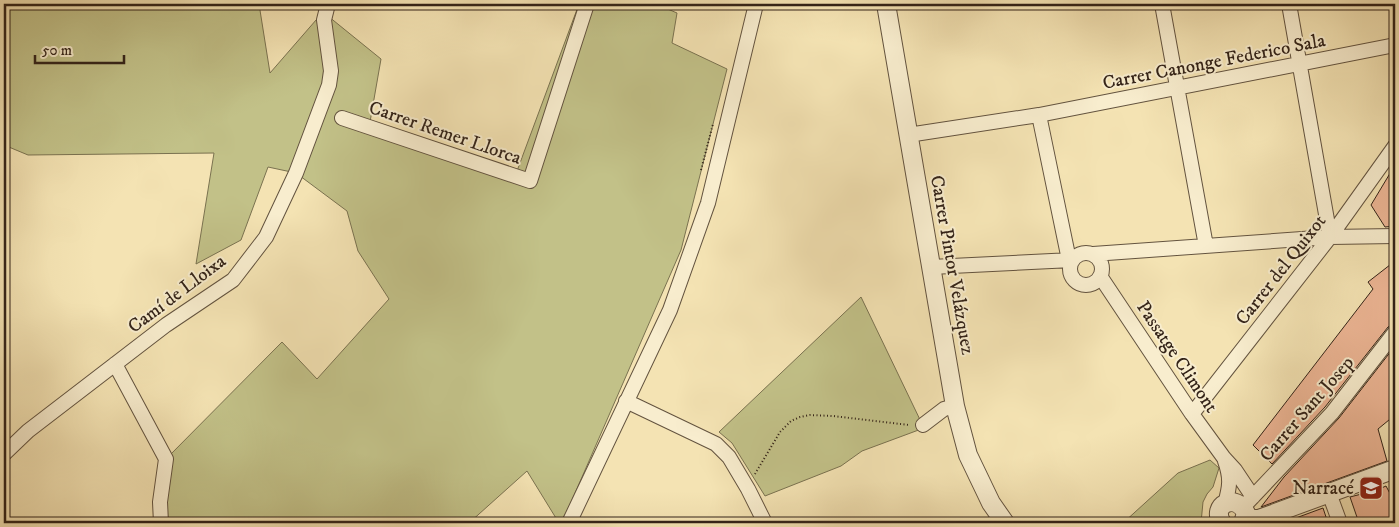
<svg xmlns="http://www.w3.org/2000/svg" width="1399" height="527" viewBox="0 0 1399 527" font-family="'IM FELL DW Pica',serif">
	<style>
		.green { fill: #c2c188; stroke: #7a7250 }
		.building { fill: #ecb594; stroke: #332318 }
		.lines { fill: none; stroke-linecap: round; stroke-linejoin: round }
		.minor-casing { stroke: #63533f; stroke-width: 16 }
		.tertiary-casing { stroke: #63533f; stroke-width: 20 }
		.path { stroke: #332318; stroke-width: 2; stroke-dasharray: 1 2.5; stroke-linecap: butt }
		.minor { stroke: #f8edce; stroke-width: 14 }
		.tertiary { stroke: #f8edce; stroke-width: 18 }
		.labels { text-anchor: middle; dominant-baseline: central; stroke-width: 4; stroke-linejoin: round; paint-order: stroke }
		.street-label { font-size: 19px; fill: #332318; stroke: #f8edce }
		.poi-label { font-size: 19px; fill: #332318; stroke: #f8edce; text-anchor: end }
	</style>
	<rect width="100%" height="100%" fill="#f4e3b3"/>
	<filter id="stains"><feTurbulence type="fractalNoise" baseFrequency=".004" numOctaves="4"/><feColorMatrix values="0 0 0 0 .2 0 0 0 0 .09 0 0 0 0 .02 0 0 0 .5 -.17"/></filter>
	<radialGradient id="worn" r=".72"><stop offset=".6" stop-color="#630" stop-opacity="0"/><stop offset="1" stop-color="#630" stop-opacity=".3"/></radialGradient>
	<path class="green" d="M4 4H259L270 73 323 12 381 59 370 122 517 171 579 4H656L677 13 672 43 727 69 681 250 562 523H559L527 471 469 523H161L166 459 282 342 317 379 389 299 358 251 347 211 296 173 268 167 241 240 196 264 214 153 28 155 4 145Z
		M861 297 924 428 862 451 841 466 765 496 732 443 719 432Z
		M1210 460 1219 468 1213 487 1207 494 1203 502 1201 523H1123L1178 473Z"/>
	<path class="building" d="M1395 165V226L1385 227 1371 205Z
		M1395 261V323L1388 327 1325 407 1272 464 1253 445 1373 289 1368 282Z
		M1395 346V387L1391 392 1395 398V415L1378 429 1387 461 1261 507 1284 477 1339 418Z
		M1386 486 1395 503V521L1389 523H1359L1350 497 1377 490Z
		M1323 508 1328 523H1285V522Z"/>
	<g class="lines">
		<g class="minor-casing">
			<path id="minor" d="M1162 4 1206 246
				M1289 4 1330 237
				M1039 115 1069 260
				M342 118 530 181 587 4
				M908 135 1039 115 1395 45
				M1070 269a16 16 0 1 1 32 0a16 16 0 1 1-32 0Z
				M1093 254 1330 237 1395 236
				M931 267 1072 260
				M1100 276 1192 414 1224 458 1235 470 1253 497
				M115 364 166 459 160 502 161 523
				M626 401 716 444 729 457 748 489 765 523
				M1192 414 1330 237 1395 146
				M923 425 944 409 955 406
				M4 454 28 431 166 325 233 280 266 237 296 173 329 85 331 71 324 20 328 4
				M1329 493 1340 523
				M1247 503 1332 413 1395 332
				M1225 504C1230 486 1231 478 1225 461
				M569 523 670 310 708 203 756 4"/>
		</g>
		<g class="tertiary-casing">
			<path id="tertiary" d="M886 4 955 406 968 455 991 503 1005 523
				M1245 519H1259L1395 469
				M1222 523C1210 505 1236 492 1246 513L1243 523"/>
		</g>
		<path class="path" d="M701 170 713 124
			M755 474 780 432 791 421 800 417 810 415 833 416 909 425"/>
		<use href="#minor" class="minor"/>
		<use href="#tertiary" class="tertiary"/>
	</g>
	<defs>
		<g id="school-square" transform="scale(1.25)"><rect x="-9" y="-9" width="18" height="18" rx="4" fill="#8f2418" stroke="#f8edce"/><path d="M0-5L7-2L0 1L-7-2ZM-4 1L0 2.5L4 1V4Q0 6-4 4Z" fill="#fff"/></g>
	</defs>
	<g fill-rule="evenodd">
		<use href="#school-square" x="1371" y="488"/>
	</g>
	<g class="labels">
		<g class="street-label">
			<text transform="translate(1214 62) rotate(-11)">Carrer Canonge Federico Sala</text>
			<text transform="translate(445 133) rotate(19)">Carrer Remer Llorca</text>
			<text transform="translate(952 265) rotate(80)">Carrer Pintor Velázquez</text>
			<text transform="translate(1281 270) rotate(-52)">Carrer del Quixot</text>
			<text transform="translate(177 294) rotate(-37)">Camí de Lloixa</text>
			<text transform="translate(1177 357) rotate(56)">Passatge Climont</text>
			<text transform="translate(1307 409) rotate(-49)">Carrer Sant Josep</text>
		</g>
		<g class="poi-label">
			<text x="1354" y="488">Narracé</text>
		</g>
	</g>
	<rect width="1399" height="527" fill="none" stroke="#f4e3b3" stroke-width="20"/>
	<rect x="5" y="5" width="1389" height="517" fill="none" stroke="#332318" stroke-width="2.5"/>
	<rect x="10" y="10" width="1379" height="507" fill="none" stroke="#332318"/>
	<path d="M35 55v8h89v-8" fill="none" stroke="#332318" stroke-width="2.5"/>
	<text x="42" y="55" font-size="15" fill="#332318" stroke="#f8edce" stroke-width="4" paint-order="stroke">50 m</text>
	<rect width="100%" height="100%" filter="url(#stains)"/>
	<rect width="100%" height="100%" fill="url(#worn)"/>
</svg>
